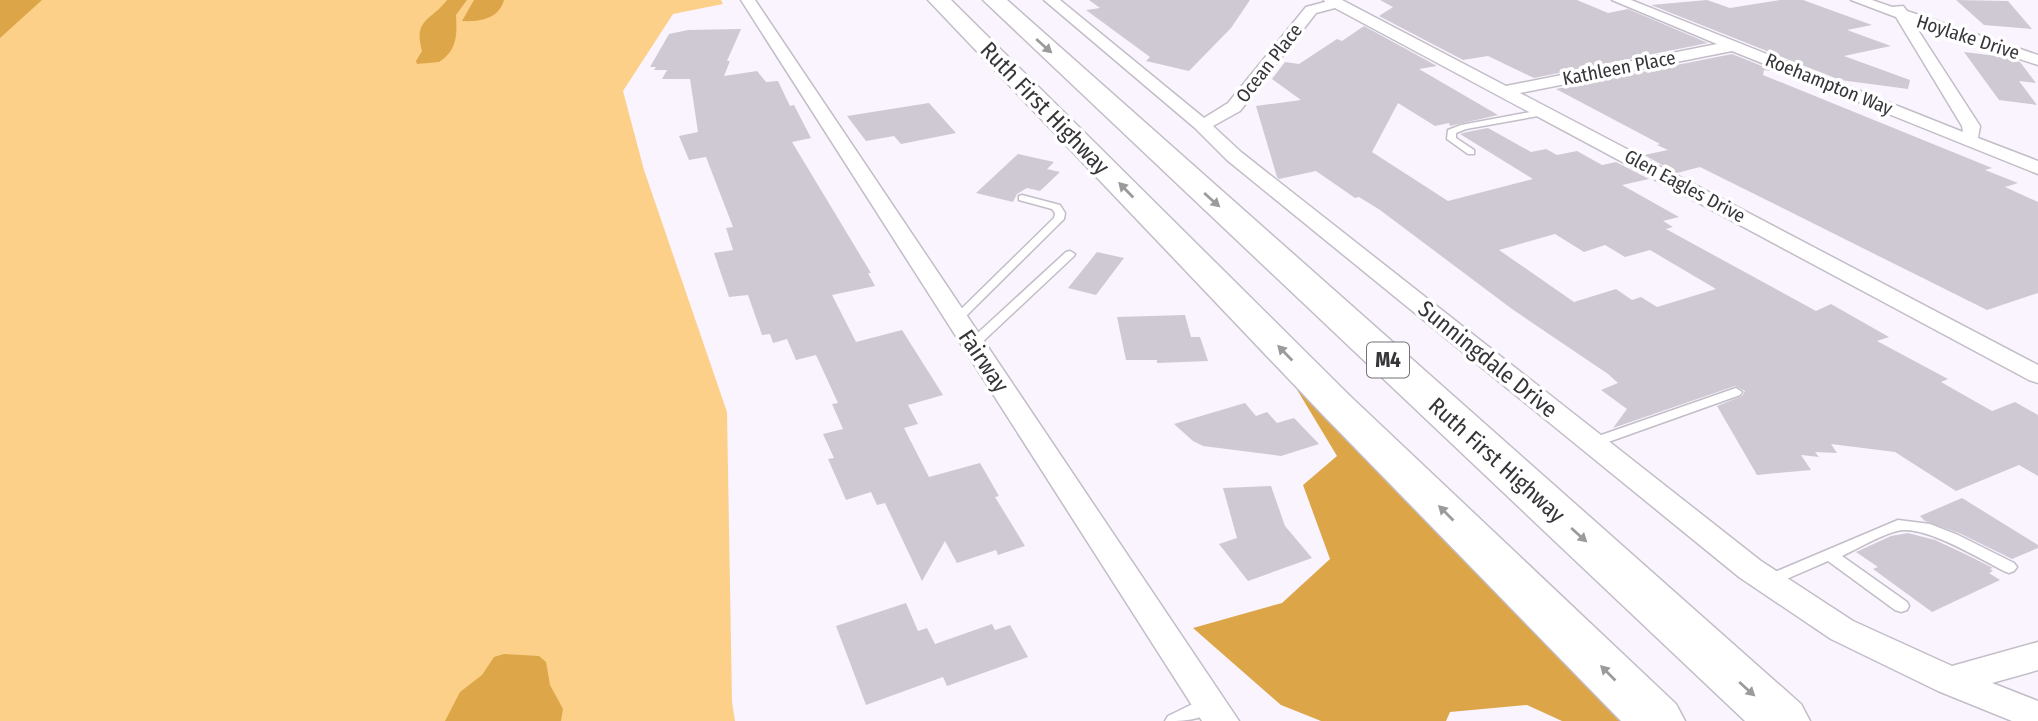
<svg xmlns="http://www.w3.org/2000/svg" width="2038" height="721" viewBox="0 0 2038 721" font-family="'Fira Sans Condensed',sans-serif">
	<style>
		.green { fill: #fcd089 }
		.forest { fill: #dca648 }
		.water { fill: #dda749 }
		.building { fill: #cfc9d3; fill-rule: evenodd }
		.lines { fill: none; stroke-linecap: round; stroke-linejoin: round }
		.service-casing { stroke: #c2bdc7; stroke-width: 3 }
		.minor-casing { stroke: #c2bdc7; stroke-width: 3 }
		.motorway-casing { stroke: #c2bdc7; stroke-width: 3 }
		.service { fill: #fff; fill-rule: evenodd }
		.minor { fill: #fff; fill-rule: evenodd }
		.motorway { fill: #fff; fill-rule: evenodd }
		.oneway { fill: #9b9a9c }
		.labels { text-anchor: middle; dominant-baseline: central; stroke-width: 7; stroke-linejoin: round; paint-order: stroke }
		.far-street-label { font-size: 19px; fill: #373539; stroke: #fff }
		.shield { fill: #fff; stroke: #737274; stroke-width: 2 }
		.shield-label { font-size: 21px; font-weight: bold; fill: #373539 }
		.street-label { font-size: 23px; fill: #373539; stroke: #fff }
	</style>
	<rect width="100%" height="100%" fill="#faf4ff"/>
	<path class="green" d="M21 0H721L723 4 673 14 623 91 644 170 727 412 732 702 735 721H0V23Z"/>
	<path class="forest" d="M0 0H42L0 38Z
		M474 0H504C499 19 479 22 462 21Z
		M1296 388 1620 721H1562L1527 705 1450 712 1446 721H1321L1281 705 1193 628 1282 603 1330 559 1303 485 1337 456Z"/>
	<path class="water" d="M447 0H467L456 15C457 33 458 50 439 62L417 64 416 61 422 51C413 19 431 21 447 0Z
		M504 654 539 656 546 662 550 685 563 709 561 721H445L460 692 482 675 494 657Z"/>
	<path class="building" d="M1089 0H1250L1231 28 1189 71 1146 61 1150 57 1086 10 1100 8Z
		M1380 0H1577L1608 13 1628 9 1708 43 1534 78 1488 56 1463 60 1379 16 1393 7Z
		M1707 0 1730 8 1780 0H1803L1872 25 1847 30 1891 46 1844 56 1910 80 1908 89 1840 80 1651 5Z
		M1956 0 2008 1 2032 29 1984 25Z
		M1364 26 1437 66 1419 69 1498 115 1450 126 1449 123 1435 126 1398 103 1372 152 1448 201 1533 179 1460 134 1467 132 1488 128 1531 152 1546 149 1557 155 1577 151 1602 165 1616 162 1649 179 1622 185 1679 217 1663 221 1673 227 1666 229 1816 311 1831 304 1889 337 1877 341 1948 379 1941 382 1992 411 2015 402 2038 415V476L2019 465 1956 491 1895 452 1831 444 1837 453 1815 452 1819 457 1801 455 1811 470 1757 475 1717 406 1742 396 1745 391 1735 386 1613 428 1627 409 1601 390 1618 383 1608 374 1512 309 1380 210 1359 197 1355 198 1316 171 1279 179 1277 177 1256 106 1301 100 1272 79 1285 62 1299 64 1337 39 1342 41ZM1555 234 1584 252 1605 245 1625 257 1650 250 1716 289 1657 307 1641 297 1632 300 1616 289 1574 302 1499 250Z
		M741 29 727 61H730L724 76 757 71 766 82 778 81 790 106 794 105 811 138 792 142 871 273H868L875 286 832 295 856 342 902 330 943 395 908 405 918 424 904 428 929 477 980 463 999 496 995 497 1025 546 998 555 996 550 957 563 945 541 922 581 885 503 877 505 871 492 846 500 828 459 834 458 823 434 843 429 832 404 838 403 816 355 796 360 787 339 773 343 770 334 762 335 748 295 729 297 714 253 733 250 726 228 733 227 706 157 689 160 679 136 698 132 690 79H662L667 70H654L656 67H650L669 34 688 30Z
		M1964 52 2005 57 2020 62 2036 83 2019 81 2037 105 1999 100Z
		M1732 54 1777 72 1764 70 1763 75 1992 168 1985 170 2018 183 2005 187 2038 202V293L1987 310 1700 167 1677 173 1644 155 1668 150 1657 145 1660 144 1556 89Z
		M929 103 956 133 901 144 894 136 866 141 847 116Z
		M1018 154 1054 162 1047 169 1060 172 1040 191 1027 188 1017 194 1013 202 976 193Z
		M1097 252 1124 258 1096 295 1068 288Z
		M1185 315 1191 337H1200L1208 361 1157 363V360H1126L1117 317Z
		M1245 403 1256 416 1267 412 1277 423 1294 418 1319 444 1281 456 1203 446 1193 441 1174 424Z
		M1271 486 1285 526 1312 558 1248 581 1219 544 1237 538 1223 488Z
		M1962 498 2038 545V548L2012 559 1959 533 1925 521 1920 516Z
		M1908 533 1935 540 1965 554 1993 568 1990 569 1993 571 1989 573 2000 580 1932 612 1873 569 1878 567 1856 552 1891 536Z
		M906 603 918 631 927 628 935 644 992 624 995 630 1010 625 1028 657 947 686 943 677 866 705 836 626Z"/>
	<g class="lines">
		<g class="service-casing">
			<path id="service" d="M1546 109 1549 110V114L1466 129 1456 133V138L1474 150V154H1468L1447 139 1448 130 1461 125Z
				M1022 195 1060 205 1065 213 1064 219 960 322H952L950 320 952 318 1054 218 1055 213 1052 209 1019 200V196Z
				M1070 251 1075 254 1074 256 977 347H969L967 344 969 341 1066 252Z
				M1736 388 1742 392 1740 395 1597 446H1587L1585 443 1587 440Z
				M1898 520 1930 524 1958 535 2014 563 2017 567 2014 571 2009 573 2004 571C1980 559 1923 524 1897 531 1878 536 1859 548 1842 556L1907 602 1909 606 1907 610 1901 612 1895 610 1828 561 1768 587 1763 585 1760 581 1763 577Z
				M1209 696 1215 698 1218 703C1209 721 1182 721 1165 721L1168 716Z"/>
		</g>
		<g class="minor-casing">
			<path id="minor" d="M741 0H755L1239 721H1202Z
				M1044 0H1060L1204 118 1228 103 1306 7 1325 2 1324 0H1342L1506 86 1717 44 1612 0H1631L1963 132 1962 126 1896 17 1851 0H1872L1892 7 1903 6 1907 11 2038 55V65L1914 24 1980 126 1978 138 2038 161V174L1732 51 1520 93 2038 365V383L2029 380 1335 8 1316 13 1240 111 1213 126 1241 152 1761 561 1853 621 1952 666 2038 642V670L1992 683 2038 701V721H2012L1938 691 1831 639 1739 577 1227 160 1195 128Z"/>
		</g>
		<g class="motorway-casing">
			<path id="motorway" d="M928 0H951L1350 396 1676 704 1685 721H1621L1322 414Z
				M983 0H1007L1801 704 1810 721H1745Z"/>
		</g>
		<use href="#service" class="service"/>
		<use href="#minor" class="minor"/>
		<use href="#motorway" class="motorway"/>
	</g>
	<defs><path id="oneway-solid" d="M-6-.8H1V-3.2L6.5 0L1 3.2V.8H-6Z" transform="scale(1.75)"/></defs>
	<g class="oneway">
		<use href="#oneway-solid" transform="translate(1044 46) rotate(42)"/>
		<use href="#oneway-solid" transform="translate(1126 190) rotate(-134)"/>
		<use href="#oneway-solid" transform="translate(1212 200) rotate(42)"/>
		<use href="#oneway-solid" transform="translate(1285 353) rotate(-134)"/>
		<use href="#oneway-solid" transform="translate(1446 513) rotate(-135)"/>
		<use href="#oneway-solid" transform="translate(1579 535) rotate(42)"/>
		<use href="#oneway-solid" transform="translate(1608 673) rotate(-135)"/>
		<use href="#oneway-solid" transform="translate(1747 689) rotate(42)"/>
	</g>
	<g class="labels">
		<g class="far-street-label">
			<text transform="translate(1968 37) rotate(18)">Hoylake Drive</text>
			<text transform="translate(1269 63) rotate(-52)">Ocean Place</text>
			<text transform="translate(1619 68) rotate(-11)">Kathleen Place</text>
			<text transform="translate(1829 84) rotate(22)">Roehampton Way</text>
			<text transform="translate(1685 186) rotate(28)">Glen Eagles Drive</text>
		</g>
		<rect class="shield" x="1367" y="342.5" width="42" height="35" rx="5"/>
		<g class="shield-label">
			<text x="1388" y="360">M4</text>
		</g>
		<g class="street-label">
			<text transform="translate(1045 108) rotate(46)">Ruth First Highway</text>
			<text transform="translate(1488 359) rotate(39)">Sunningdale Drive</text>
			<text transform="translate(984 361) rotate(56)">Fairway</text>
			<text transform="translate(1497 460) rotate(42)">Ruth First Highway</text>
		</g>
	</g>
</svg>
